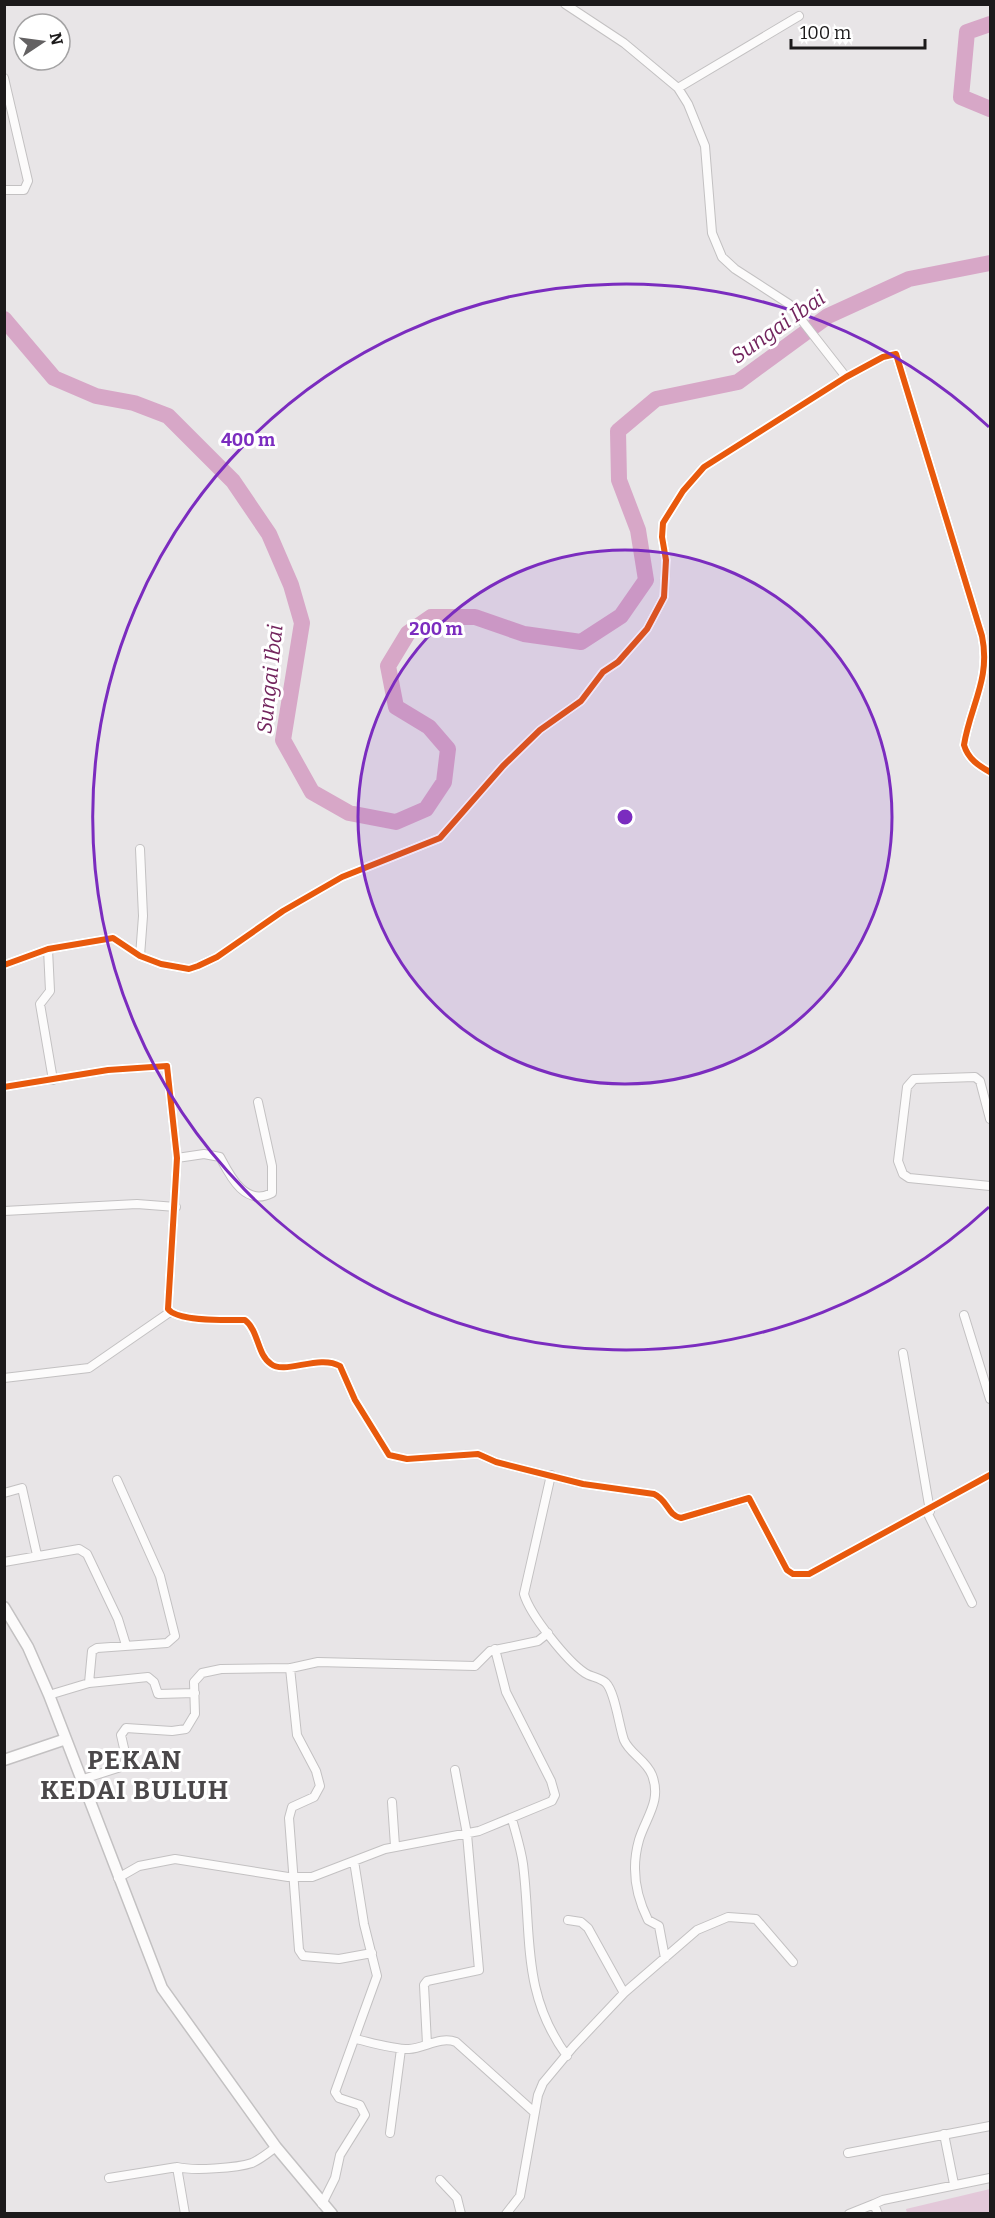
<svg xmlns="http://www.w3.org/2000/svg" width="995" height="2218" viewBox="0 0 995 2218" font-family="Bitter,serif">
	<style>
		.green { fill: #e3c8d9 }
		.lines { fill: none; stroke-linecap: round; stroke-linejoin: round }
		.river { stroke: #d7a7c7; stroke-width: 16 }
		.street-casing { stroke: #c3c1c2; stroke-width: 10 }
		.secondary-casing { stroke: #c3c1c2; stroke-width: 13 }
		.street { stroke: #fcfbfb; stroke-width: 8 }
		.secondary { stroke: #fcfbfb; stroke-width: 10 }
		.cycleway-casing { stroke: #fff; stroke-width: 10 }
		.cycleway { stroke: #e8590c; stroke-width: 6 }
		.ring { fill: none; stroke: #7b2cbf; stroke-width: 3 }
		.labels { text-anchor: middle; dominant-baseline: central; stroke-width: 6; stroke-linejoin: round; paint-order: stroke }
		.water-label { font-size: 21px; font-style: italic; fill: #73255e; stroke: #fff }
		.district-label { font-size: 26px; font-weight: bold; letter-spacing: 1.5px; fill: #4b484a; stroke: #fff }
		.centre { fill: #7b2cbf; stroke: #fff; stroke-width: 3 }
		.ring-label { font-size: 18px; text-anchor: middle; font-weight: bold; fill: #7b2cbf; stroke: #fff; stroke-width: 6; stroke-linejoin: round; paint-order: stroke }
	</style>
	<rect width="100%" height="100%" fill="#e8e5e7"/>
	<path class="green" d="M990 2189V2213H907L906 2209Z"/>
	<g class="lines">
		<path class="river" d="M990 24 967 32 961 97 990 109
			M4 319 54 378 96 396 134 403 168 416 233 481 269 534 291 585 302 623 283 740 312 792 349 813 396 822 426 809 444 782 448 749 429 727 396 707 388 666 408 633 431 617H475L524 634 581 642 621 616 646 580 638 530 619 480 618 431 656 399 738 382 828 316 909 279 990 263"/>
		<g class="street-casing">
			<path id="street" d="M565 4 624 43 678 88 688 104 705 146 712 233 722 257 735 269 789 304 846 377
				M4 78 28 181 24 190H4
				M678 88 799 16
				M48 949 50 991 40 1004 53 1080
				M140 956 143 916 140 849
				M4 965 48 949 113 938 140 956 161 964 189 969 198 966 217 957 283 911 342 877 440 838 503 766 540 730 581 701 603 672 618 662 647 629 664 597 666 560 662 537 663 523 683 491 704 467 846 377 883 357 896 354 982 636C991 679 970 706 964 745 968 759 979 766 990 772
				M4 1087 108 1070 167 1066 177 1158 168 1309C178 1322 228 1320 245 1320 259 1331 257 1355 271 1364 285 1375 319 1354 340 1366L355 1400 389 1455 407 1459 478 1454 496 1462 583 1484 654 1494C668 1500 667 1515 681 1518L749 1498 787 1570 793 1574H809L990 1475
				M990 1119 980 1081 975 1077 914 1079 907 1087 898 1161 903 1174 909 1178 990 1186
				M177 1158 204 1154 220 1157C230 1176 245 1207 272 1193V1166L258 1102
				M4 1211 137 1204 176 1207
				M964 1315 990 1399
				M903 1353 930 1511
				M4 1378 89 1368 170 1312
				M551 1475 524 1594C530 1615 567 1661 585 1673 591 1677 601 1678 606 1683 615 1692 619 1726 624 1740 630 1754 646 1760 652 1775 662 1801 646 1817 639 1840 631 1868 635 1894 648 1920L659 1926 665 1958
				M4 1493 22 1488 37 1555
				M927 1512 972 1603
				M4 1562 79 1549 87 1554 118 1619 126 1645
				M290 1668 297 1735 316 1771 320 1786 314 1797 292 1807 289 1818 299 1950 303 1956 339 1959 372 1953
				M89 1683 92 1651 97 1648 167 1643 175 1636 160 1576 117 1480
				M49 1695 89 1683 148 1677 154 1682 158 1694 195 1693
				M80 1780 124 1766 126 1757 121 1735 126 1728 172 1731 186 1729 195 1714 194 1682 202 1673 221 1669 291 1668 318 1662 475 1666 490 1651 538 1641 548 1633
				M392 1802 395 1846
				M512 1819C516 1834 521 1849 523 1864 532 1936 521 1993 567 2056
				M118 1878 139 1866 175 1859 288 1877H312L385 1849 479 1831 552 1801 555 1795 551 1781 506 1692 495 1649
				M568 1920 581 1922 588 1928 624 1993
				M356 2039C373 2043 392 2049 409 2049 425 2048 440 2036 456 2042L534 2112
				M427 2044 424 1985 427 1981 479 1970 467 1834 455 1770
				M390 2133 401 2049
				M944 2134 954 2184
				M848 2153 990 2126
				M177 2167 185 2214
				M109 2178 177 2167C193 2171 237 2168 252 2163 261 2159 268 2153 276 2147
				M440 2180 457 2198 461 2214
				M322 2204 335 2178 340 2155 365 2115 360 2105 339 2098 335 2092 377 1976 364 1924 354 1861
				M506 2214 520 2196 538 2095 543 2083 573 2047 624 1993 697 1930 728 1917 756 1919 793 1962
				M849 2214 874 2204
				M878 2214 874 2204 883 2200 990 2178"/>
		</g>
		<g class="secondary-casing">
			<path id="secondary" d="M4 1607 28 1647 49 1695 162 1988 276 2147 332 2214
				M4 1760 66 1739"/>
		</g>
		<use href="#street" class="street"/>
		<use href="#secondary" class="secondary"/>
		<g class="cycleway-casing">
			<path id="cycleway" d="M4 965 48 949 113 938 140 956 161 964 189 969 198 966 217 957 283 911 342 877 440 838 503 766 540 730 581 701 603 672 618 662 647 629 664 597 666 560 662 537 663 523 683 491 704 467 846 377 883 357 896 354 982 636C991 679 970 706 964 745 968 759 979 766 990 772
				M4 1087 108 1070 167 1066 177 1158 168 1309C178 1322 228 1320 245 1320 259 1331 257 1355 271 1364 285 1375 319 1354 340 1366L355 1400 389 1455 407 1459 478 1454 496 1462 583 1484 654 1494C668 1500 667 1515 681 1518L749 1498 787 1570 793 1574H809L990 1475"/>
		</g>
		<use href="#cycleway" class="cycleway"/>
	</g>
	<circle cx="625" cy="817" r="267" fill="#7b2cbf" fill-opacity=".12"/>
	<g class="ring">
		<circle cx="625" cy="817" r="267"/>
		<path d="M989 1207A533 533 0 1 1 989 427"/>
	</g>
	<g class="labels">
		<g class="water-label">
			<text transform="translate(778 327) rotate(-35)">Sungai Ibai</text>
			<text transform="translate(270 679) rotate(-84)">Sungai Ibai</text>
		</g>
		<g class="district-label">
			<text x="135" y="1760">PEKAN<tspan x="135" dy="30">KEDAI BULUH</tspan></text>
		</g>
	</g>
	<circle cx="625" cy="817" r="9" class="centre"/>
	<g class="ring-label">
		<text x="248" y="446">400 m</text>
		<text x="436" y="635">200 m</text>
	</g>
	<rect width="995" height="2218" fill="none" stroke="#1c1a1b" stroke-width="12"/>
	<g transform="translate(42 42) rotate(77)"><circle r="28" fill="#ffffff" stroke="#a4a3a4" stroke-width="1.5"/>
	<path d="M0-4.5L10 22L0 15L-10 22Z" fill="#636162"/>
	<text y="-9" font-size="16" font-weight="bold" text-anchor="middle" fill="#1c1a1b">N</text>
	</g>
	<path d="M791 39v9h134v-9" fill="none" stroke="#1c1a1b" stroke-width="3"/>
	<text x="800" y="39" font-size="18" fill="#1c1a1b" stroke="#ffffff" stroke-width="4.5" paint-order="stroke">100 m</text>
</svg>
